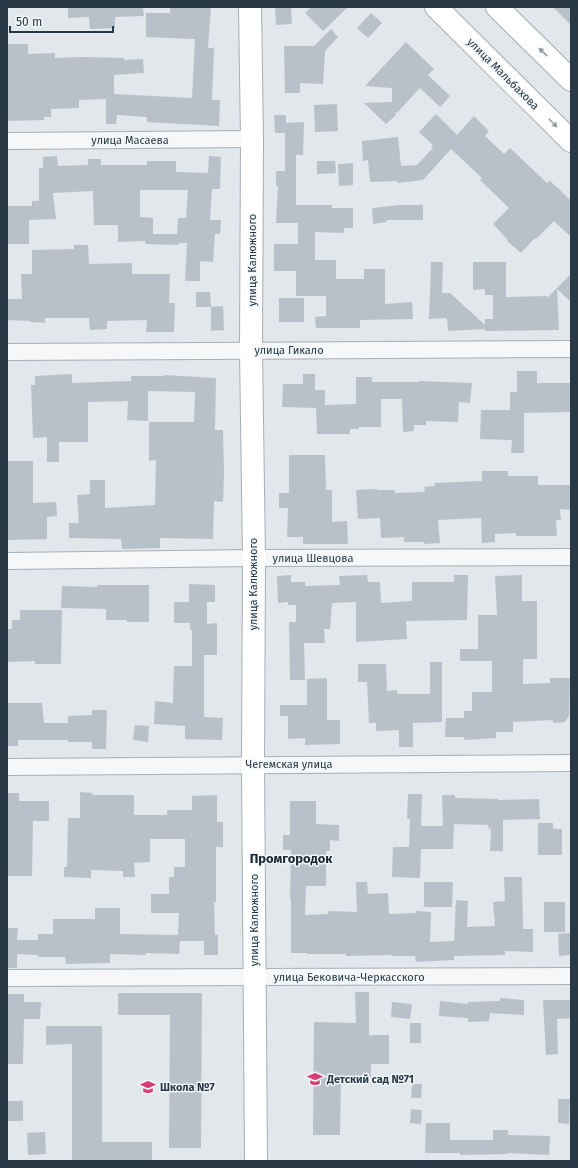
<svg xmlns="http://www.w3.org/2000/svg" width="578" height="1168" viewBox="0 0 578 1168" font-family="'Fira Sans',sans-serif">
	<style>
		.building { fill: #b8c1ca; fill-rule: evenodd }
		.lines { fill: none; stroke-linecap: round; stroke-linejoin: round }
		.street-casing { stroke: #a6afb6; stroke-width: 18 }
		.secondary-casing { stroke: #a6afb6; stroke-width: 24 }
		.street { stroke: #f5f7f9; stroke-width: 16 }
		.secondary { stroke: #fff; stroke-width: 22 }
		.oneway { fill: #949ca2 }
		.labels { text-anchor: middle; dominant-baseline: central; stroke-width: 3; stroke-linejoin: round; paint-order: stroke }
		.street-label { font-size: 11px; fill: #283845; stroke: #f1f6f8 }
		.poi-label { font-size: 11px; font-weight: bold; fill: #283845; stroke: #f1f6f8; text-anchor: start }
		.quarter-label { font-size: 13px; font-weight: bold; fill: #1a2836; stroke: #f1f6f8 }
	</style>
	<rect width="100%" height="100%" fill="#e1e7eb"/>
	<path class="building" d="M68 7H143L144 16 115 17V28L90 29 89 17 68 18Z
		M170 7H211L208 48H214L212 100H220L219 126 147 122V117L117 115 116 124H106V99L79 100V108L51 109V117H44V120L7 121V44H28V54L55 53V58L84 57 124 58V60L143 59 144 73 114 75V94L192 98 195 39 146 37V13H170Z
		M275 7H291L292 24 276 25Z
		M311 7H348L323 31 305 13Z
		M553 7H571V25Z
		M371 13 382 23 368 38 357 28Z
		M331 29 338 37 325 51 323 84 300 83V93H285L284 46H314Z
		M406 42 434 69 428 75 450 96 440 107 420 88 397 113 395 112 396 115 386 124 364 103 392 102V88L365 86Z
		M337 104 338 131 315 132 314 105Z
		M436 114 457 135 474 116 489 131 485 136 504 154 510 148 547 183 550 181 560 190 571 201V237L554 221 536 239 535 238 521 253 507 241 508 240 493 224 509 208 480 180 482 178 451 149 423 180 397 183V181L370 182 368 160 363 161 362 141 398 137 401 166 417 165 433 148 431 147 433 145 419 132Z
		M274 115H286V123L304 122 303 155H296V205H332V208H353V228H344V233L315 232V260H336V279H364V269H385V304L412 302 413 319 360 320V328H316L315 317 326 316V296H296V271H274V244H298V223H276L278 186H276V171H285V133H275Z
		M57 156 58 166 88 165V159H101V165H147V161H176V172L208 173 209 156 221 157 220 189H212L210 220H221L220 234H215L213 262 200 261V281H185L187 243H179V245L145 244V241L118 242V225H94L93 191 53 193 56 219 29 220V244H7V206H32V201H39V168H43V157ZM140 190H188L186 218H178L177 234H153V218L140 217Z
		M317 161H335L336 173 317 174Z
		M353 163V185L339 186 338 164Z
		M400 205H423V220H387V222L373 224 372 208Z
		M74 245H88L89 264 132 263V274H170L169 303H175L174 332H146L147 320 107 321V329L90 330 89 318H45V323L30 322V321L7 320V299H22L21 274H32V250L74 249Z
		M431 262H443L442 293H450L485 325V319H493V295H485V289L473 290V262H506V297L547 296V298L571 274V302L557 289 559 330 485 331V329L448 331 447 318 429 319Z
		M196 292H210L211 307H196Z
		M279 298H304V322H279Z
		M223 306 224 330 211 331V307Z
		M517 371H537V383H570L571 412 524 413V453H511L512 440 480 439 481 410H510V392H517Z
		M72 374V383L131 381V376H164V375L216 378 215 430H223L224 473 223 502 214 501 213 539 160 538V548L122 549 121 539 69 538V523H79L77 495 90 494V480H105V508L155 505 156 460 149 461V422H194L195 392 148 391V421L127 420 128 401 88 402V442H59V462H47V437L33 438 31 385H35V376Z
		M303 374H315V390H325V405L356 404V377H372V382H419V381L472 383 470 403 459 402 458 422 426 421V425H414V431L403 432 402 399H381V427H359V429H350V434H317L316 408 282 407 283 384H303Z
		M289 455H325L326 490H332V522L347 521 348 544H303V537H287L288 508H279V493H289Z
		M7 461H33V503L56 502 57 516 47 517V539L7 540Z
		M482 471H508V476H538V485H571L570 510 560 509 561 520H556L557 536H516V533L495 534V542L482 543 481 518 438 520 440 543 424 544V542H404V537L381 538 380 518 358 519 356 490 377 489V490H395V493L425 492 424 487 435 486 434 483 482 481Z
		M291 575V582H305V586L340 585 339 576 367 575 368 582H380L381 603 412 601V582H454V575H468L467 620 406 621 407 639 356 642V602L332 603 330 629H324L325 643H304L305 680H290L289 622H296V605H288V602L278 603 277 576Z
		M522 575V601H537V659H523V684L550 683V678H570L569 716 565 722 554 723 552 720 513 722V732H496V738L464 740V737H445L446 718H464V711H472V692H492V661H460V649H478V615H497L495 576Z
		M189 584 215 585V602H207V624L217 623V655H204V717L223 718 222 740 185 739V726L154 724 155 701 173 703 174 666H192V630H190V623H174V602H189Z
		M97 585H149V622H127V620H106V609L61 608 62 586 97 587Z
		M20 610H62L61 664H35V661L7 662V629H12V620H20Z
		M430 662H442V722L413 723V747H399V730L376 731V723H369L367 682H358V664H386L387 691 397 690V694H430Z
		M327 678V720H340V744L305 745V738L288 739V716H280V705H307V679Z
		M7 703H42L44 723H68V716L92 715V710H107L106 749H92V742H68V740H18V746H7Z
		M135 725 149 726 148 742 133 740Z
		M80 792 93 793 92 795H134V815H167V810H192V796L217 795V822H223V847H216V902H214L215 935H218V955H204V941H180L179 954 146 953V955L110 954V963L66 964 65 957H38V955L17 954V968H7V928H18L17 940H38V934H53V919H95V908H120V934L178 935 179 913H151V894H169V877H174V867H185V839H150V862L134 863 135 877H123V871L91 870V878L64 877V867H67L68 818H80Z
		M8 793H19V801H49V821H33L32 876H7Z
		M408 794H422L421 826H443L442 795H455V798L498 799V800L539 799 540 819 503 820V851H490L491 829H489L488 825 454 824 453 849H421L420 878 392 877 393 847H409L410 819H407Z
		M290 801H316V824L339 825V841L330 840V851H326V886H306L305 915 328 914V911L357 912 356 882H367L368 894 388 893 389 914 416 913V911L431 912 430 942 454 941 456 900 468 901 467 927 495 926 493 902 505 901 504 877H522L523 929H533V952L505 951V955L454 956V960L416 962 415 956H392V955L346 956V954H307V953H291V899H290L291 850H283V835H290Z
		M538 823H553V829H562V855H538Z
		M424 882H453L452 907H424Z
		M544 902H565V932H544Z
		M570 933V955L559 956 558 934Z
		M355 992H369V1035H389V1064H371V1077H341L340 1135H313L314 1022 356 1023Z
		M118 993H202L201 1148H169L170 1015H118Z
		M7 994H24V1002H41L40 1019H24L23 1064H7Z
		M500 998 524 1000V1015L490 1013 489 1021 468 1022V1018L439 1016 440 1001 468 1004V1002L500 1001Z
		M543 1000H571V1018L557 1019 558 1054 546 1055Z
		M392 1002 412 1004 410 1019 391 1017Z
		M410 1023H421V1043H410Z
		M46 1026H102V1142H152V1161H72V1044L46 1045Z
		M412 1084H422L421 1098H411Z
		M558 1099H570L569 1124 558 1123Z
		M8 1101H23V1121H8Z
		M411 1109 422 1110 421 1124 410 1123Z
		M426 1123H450V1140H493V1130H508V1135L550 1136 549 1155 508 1153V1154L460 1155V1153H425Z
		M45 1132 46 1154 28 1155 27 1133Z"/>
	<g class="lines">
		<g class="street-casing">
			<path id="street" d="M7 141 252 139
				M7 352 571 349
				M7 561 254 558 571 557
				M7 767 571 763
				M7 978 571 976"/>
		</g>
		<g class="secondary-casing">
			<path id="secondary" d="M250 7 252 139 251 350 254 558 253 764 256 1161
				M436 7 571 141
				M497 7 571 80"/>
		</g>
		<use href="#street" class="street"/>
		<use href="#secondary" class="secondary"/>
	</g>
	<defs><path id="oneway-solid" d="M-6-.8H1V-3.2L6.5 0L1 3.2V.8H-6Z"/></defs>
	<g class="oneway">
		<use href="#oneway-solid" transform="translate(543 52) rotate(-136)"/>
		<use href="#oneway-solid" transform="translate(553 123) rotate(45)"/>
	</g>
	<defs>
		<g id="school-bare" transform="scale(1.2)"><path d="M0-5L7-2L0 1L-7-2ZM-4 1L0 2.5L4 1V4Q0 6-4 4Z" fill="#da3d72" stroke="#f1f6f8" stroke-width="2.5" paint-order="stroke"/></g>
	</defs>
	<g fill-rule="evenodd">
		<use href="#school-bare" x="315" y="1079"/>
		<use href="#school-bare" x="148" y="1087"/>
	</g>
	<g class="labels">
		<g class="street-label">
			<text transform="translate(503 74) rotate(45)">улица Мальбахова</text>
			<text x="130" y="140">улица Масаева</text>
			<text transform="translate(252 260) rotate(-90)">улица Калюжного</text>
			<text x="289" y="350">улица Гикало</text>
			<text x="313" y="558">улица Шевцова</text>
			<text transform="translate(253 584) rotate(-90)">улица Калюжного</text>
			<text x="289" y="764">Чегемская улица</text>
			<text transform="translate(254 920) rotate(-90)">улица Калюжного</text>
			<text x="349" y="977">улица Бековича-Черкасского</text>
		</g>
		<g class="poi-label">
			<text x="327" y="1079">Детский сад №71</text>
			<text x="160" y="1087">Школа №7</text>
		</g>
		<g class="quarter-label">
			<text x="291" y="858">Промгородок</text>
		</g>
	</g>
	<rect width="578" height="1168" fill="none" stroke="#283845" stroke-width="16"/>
	<path d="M10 26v6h103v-6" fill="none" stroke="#283845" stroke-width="2"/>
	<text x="16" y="26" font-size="12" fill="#283845" stroke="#f1f6f8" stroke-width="3" paint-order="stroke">50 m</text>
</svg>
